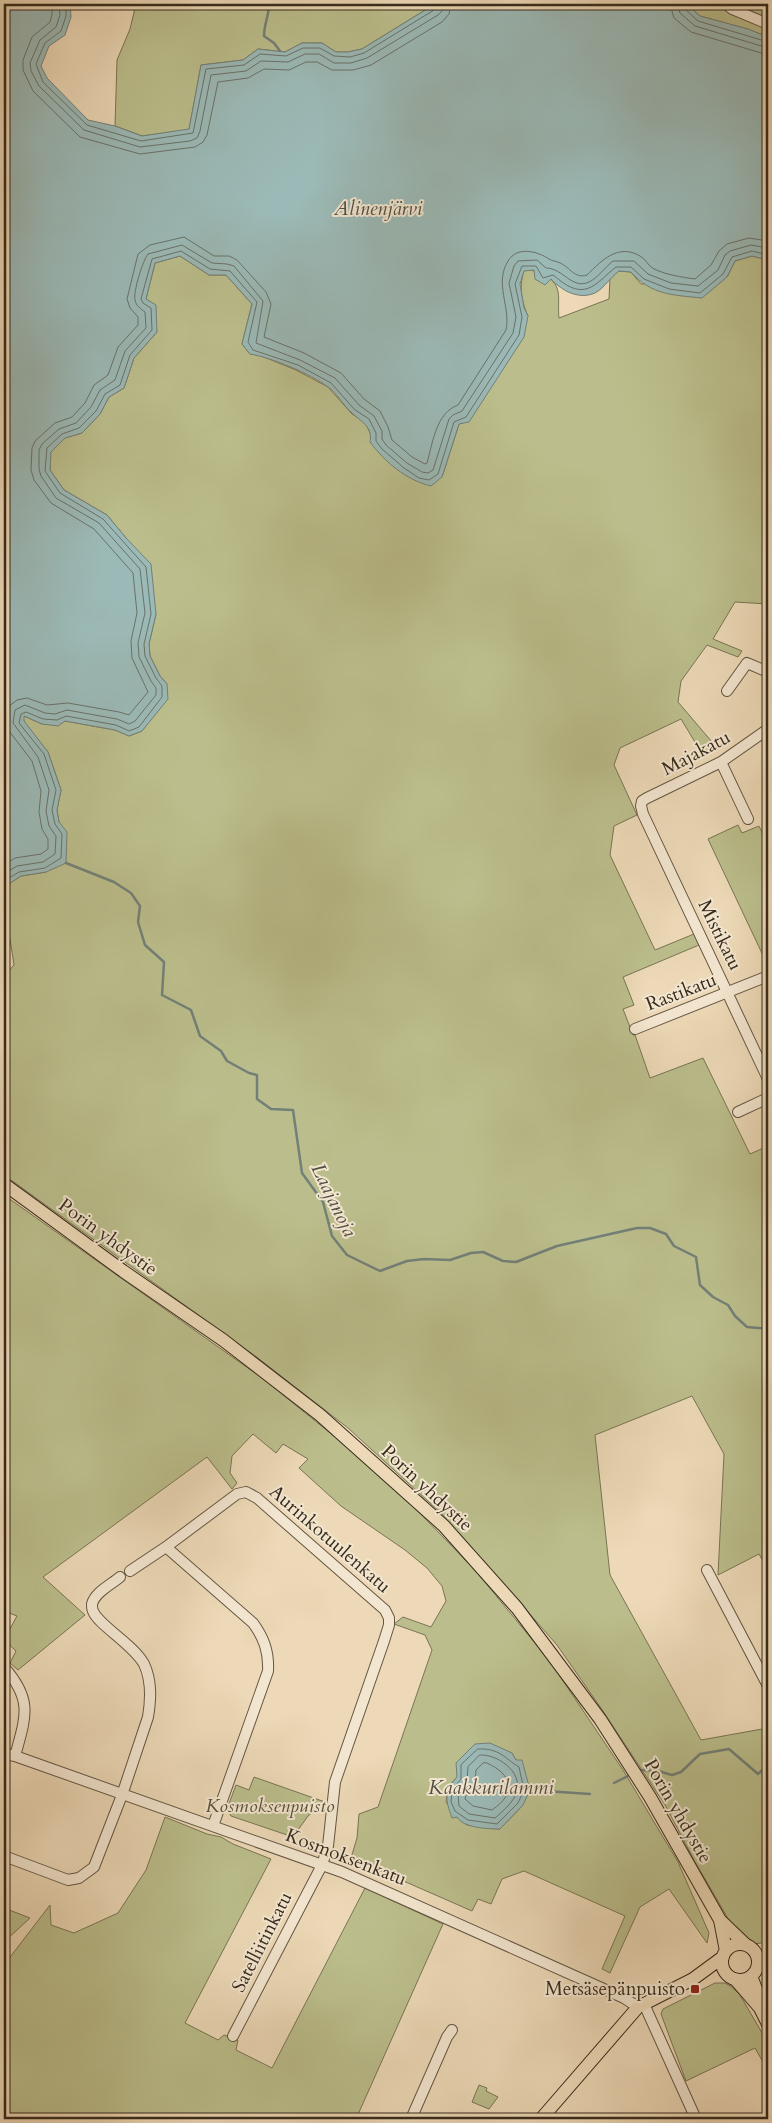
<svg xmlns="http://www.w3.org/2000/svg" width="772" height="2123" viewBox="0 0 772 2123" font-family="Cardo,serif">
	<style>
		.green { fill: #bbbe8c; stroke: #797454; fill-rule: evenodd }
		.water { fill: #9bb9b6; stroke: #738078 }
		.lines { fill: none; stroke-linecap: round; stroke-linejoin: round }
		.shore { stroke: #697269; stroke-width: 1 }
		.stream { stroke: #738078; stroke-width: 2.5 }
		.minor-casing { stroke: #645643; stroke-width: 12 }
		.major-casing { stroke: #372b1c; stroke-width: 14 }
		.minor { stroke: #f3e6d0; stroke-width: 10 }
		.major { stroke: #edd9b7; stroke-width: 12 }
		.poi-dot { fill: #8f2418; stroke: #f3e6d0; stroke-width: 2 }
		.labels { text-anchor: middle; dominant-baseline: central; stroke-width: 4; stroke-linejoin: round; paint-order: stroke }
		.street-label { font-size: 19px; fill: #372b1c; stroke: #f3e6d0 }
		.park-label { font-size: 19px; font-style: italic; fill: #585038; stroke: #f3e6d0 }
		.poi-label { font-size: 19px; fill: #372b1c; stroke: #f3e6d0; text-anchor: end }
		.water-label { font-size: 20px; font-style: italic; fill: #504e42; stroke: #f3e6d0 }
	</style>
	<rect width="100%" height="100%" fill="#edd9b7"/>
	<filter id="stains"><feTurbulence type="fractalNoise" baseFrequency=".004" numOctaves="4"/><feColorMatrix values="0 0 0 0 .2 0 0 0 0 .09 0 0 0 0 .02 0 0 0 .5 -.17"/></filter>
	<radialGradient id="worn" r=".72"><stop offset=".6" stop-color="#630" stop-opacity="0"/><stop offset="1" stop-color="#630" stop-opacity=".3"/></radialGradient>
	<path class="green" d="M136 4H435L362 49 348 52H336L322 43H302L285 52 258 49 243 60 201 65 189 130 142 136 115 126 117 60 130 29Z
		M686 4H717L730 12 768 29V37L747 29 700 16Z
		M732 4H768V19Z
		M180 256 209 275H226L252 304 242 344 250 354 259 355 296 370 328 387 352 414 365 422 371 435 442 477 459 424 528 316C521 301 519 286 524 270 532 270 537 271 544 275 564 285 557 299 559 318L609 299 610 278 618 271 631 272 641 284 727 277 735 261 752 256 768 260V604L735 602 713 639 742 651 738 657 707 645 681 681 678 702 718 749 704 757 681 719 620 748 614 765 637 815 614 826 610 855 655 950 694 934 699 945 623 977 634 1005 623 1009 633 1035H635L650 1078 703 1058 750 1154 768 1146V1570L759 1554 718 1575 724 1454 692 1396 595 1435 610 1575 701 1740 768 1728V1942L754 1944 741 1935 730 1922 694 1860 665 1805 603 1711 557 1645 441 1513 348 1428 254 1355 4 1175V976L14 965 10 939 4 927V887L21 876 46 872 59 822 57 810 61 790 48 752 23 721 24 716 42 724 65 721 115 730 129 736 142 731 150 720 167 684 160 676 150 656 149 644 156 614 126 538 107 515 64 490 50 470V452L65 438 82 433 100 414 109 397 124 388 134 358 157 332 146 299 155 263Z
		M738 825 742 833 759 826 766 841 768 840V966L708 839Z
		M4 1195 262 1378 355 1453 414 1507 474 1569 549 1660 623 1770 678 1862 709 1933 707 1943 669 1889 640 1907 610 1973 602 1969 625 1916 524 1871 502 1879 491 1904 478 1899 472 1911 351 1858 357 1838 359 1814 378 1807 432 1650 425 1635 394 1624 403 1617 431 1627 446 1601 442 1586 427 1568 405 1550 341 1506 299 1468 308 1459 283 1444 276 1453 253 1434 232 1456 230 1473 237 1483 232 1489 207 1457 43 1577 85 1615 18 1670 10 1663 16 1651 4 1640 17 1616 4 1611ZM504 1750 512 1753 516 1760 523 1805 500 1829C488 1829 478 1825 467 1825L457 1817 446 1802 448 1787 457 1777Z
		M254 1777 325 1802 308 1816 293 1837 231 1816 227 1809 236 1785 249 1790Z
		M165 1817 207 1834 221 1837 233 1844 271 1859 185 2023 218 2040 224 2035 238 2040 236 2050 272 2068 365 1888 443 1924 356 2119H16L4 2107V1965L50 1905 51 1925 74 1933 118 1913 146 1870Z
		M4 1908 30 1918 4 1942Z
		M715 1983H725L732 1987 740 1995 768 2043V2071L755 2048 686 2081 661 2014 663 2009Z
		M479 2085 487 2088 486 2091 498 2097 489 2109 472 2102Z"/>
	<path class="water" d="M4 4H70L71 17 65 35 49 46 41 66 47 78 88 120 115 126 142 136 189 129 201 65 243 60 258 49 285 52 302 43H322L336 52H348L362 49 435 4H686L700 16 748 29 768 37V260L752 256 735 261 727 277 702 298C673 295 651 295 631 272L619 271C611 277 603 289 595 293 579 300 562 291 551 279L545 285 535 279 534 270 524 271 520 284 524 308 528 316 524 337 469 422 459 424 442 477 431 486C406 480 385 462 370 442 373 426 361 422 351 412 343 405 337 393 328 387 311 374 270 357 250 354L242 344 252 304 226 275H209L180 256 155 263 146 299 156 305 157 332 134 358 124 388 109 397 100 414 82 433 65 438 51 452 50 470 64 490 107 515 126 538 151 564 156 614 149 644 150 656 160 676 167 684 168 699 142 731 129 736 115 730 65 721 58 726 42 724 24 716V721L48 752 61 790 57 810 59 822 67 832 66 863 46 872 21 876 4 887Z
		M490 1743 512 1753 516 1760H522L530 1790 523 1805 500 1829C488 1829 463 1828 457 1817L452 1818C445 1799 444 1792 457 1777L456 1763 475 1744Z"/>
	<g class="lines">
		<path class="shore" d="M52 4V14L50 22 32 37 23 60V70L33 91 80 137 140 154 195 147 203 142 207 135 218 82 248 78 264 69 289 70 306 62H317L332 70H353L371 65 442 22 449 14 451 4
			M59 4 60 15 56 27 40 40 30 63 31 71 39 86 84 130 140 147 190 141 197 138 200 131 211 75 246 71 261 61 288 62 305 54H319L334 63H351L367 58 438 15 442 11 443 4
			M66 4V16L61 31 45 43 36 64 43 82 87 125 141 141 193 133 206 69 244 65 260 54 286 56 303 48H320L334 56 350 57 364 53 434 10 437 4
			M670 4 674 18 691 32 768 55
			M677 4 680 13 695 26 768 48
			M683 4 685 9 698 21 768 42
			M4 865 15 858 41 854 48 849V839L42 829 39 812 41 791 32 761 6 727 5 718 8 707 17 700 27 698 47 705 68 703 119 712 129 715 148 692 132 658 131 641 137 613 133 573 94 529 51 503 34 480 31 470 32 448 35 441 55 423 72 417 85 403 94 385 108 375 118 347 138 325V317L130 308 127 299 138 254 150 245 184 237 214 256H229L237 260 266 292 271 304 264 337 304 353 341 373 364 399 380 411 388 427 392 440 412 457 425 464 427 463C433 442 436 413 458 405L506 330C511 307 494 284 508 261 517 246 537 251 549 259 552 261 556 261 560 263 570 267 574 279 587 275 601 261 618 243 640 256 646 259 648 266 654 269 667 275 681 277 695 279L711 265 719 251 727 244 749 238 768 241
			M4 874 17 866 43 862 55 854 56 836 49 826 46 811 49 790 38 757 13 723 15 710 25 705 45 713 55 714 67 710 117 719 129 724 135 721 156 695V688L151 681 139 657 138 643 145 613 140 569 99 523 56 498 41 476 39 469V450L42 444 59 429 76 423 91 407 100 390 115 380 125 351 146 328 145 312C141 309 136 306 135 300 133 292 143 260 148 254L182 245 212 263 227 264 234 266 263 301 256 343 300 360 335 378 359 405 374 416 382 431V439L386 445 407 463 422 472 428 473 433 470 449 419 453 415 462 411 513 333 516 317 509 283 514 266 518 261 537 260 546 268C563 268 572 290 589 282 598 278 605 267 613 261H634L648 274 671 283 698 286 718 270 725 255 730 251 751 245 768 248
			M4 881 19 872 45 868 61 858 62 834 55 824 52 810 56 790 44 754 19 723 21 714 26 712 43 719 57 720 66 716 116 725 129 731 139 727 162 697V686L156 678 145 656 144 644 151 614 146 567 103 519 60 493 45 471 47 448 62 434 79 428 96 411 105 394 120 385 130 355 152 330 151 308 143 303 141 299 152 259 181 251 210 269 230 271 257 302 248 342 253 350 298 365 331 383 355 410 369 419 376 433V441L382 449 404 468 419 478 429 480 438 474 454 422 466 417 519 335 522 317 515 284 522 266H536L543 278 553 275C556 277 559 280 562 282 587 300 597 282 616 267H631L644 279 669 289 700 293 723 274 732 257 752 251 768 255
			M478 1749C500 1748 504 1758 519 1767L524 1790 518 1803 497 1824 468 1820 455 1811 451 1802 452 1790 461 1779V1765Z
			M480 1755C497 1754 522 1771 517 1791 514 1802 503 1811 495 1818L469 1814 459 1806 458 1793 467 1781 468 1767Z
			M487 1763C513 1775 517 1793 492 1810L473 1806 465 1799C468 1787 475 1788 476 1770L483 1763Z"/>
		<path class="stream" d="M269 4C269 16 264 24 264 36L274 43 280 51
			M66 863 114 882 131 893 140 906 138 922 145 945 164 962 162 995 191 1010 200 1036 221 1051 227 1061 249 1073 257 1075V1099L271 1109 293 1110 302 1173 323 1202 332 1236 347 1255 380 1271 407 1261 424 1259 450 1260 471 1253 483 1252 503 1261 516 1262 557 1246 637 1228H650L666 1234 674 1246 696 1257 700 1285 713 1297 728 1305 735 1316 747 1327 768 1329
			M641 1770 658 1771 672 1775 681 1772 700 1754 729 1749 758 1774 768 1765
			M614 1783 628 1776
			M530 1790 590 1794"/>
		<g class="minor-casing">
			<path id="minor" d="M726 4 732 9 768 24
				M727 691 747 663 768 672
				M768 729 721 762 647 798 642 801 641 806 643 814 768 1079
				M721 762 748 819
				M635 1029 768 976
				M738 1112 768 1098
				M166 1547 253 1623C264 1638 269 1652 268 1671L213 1826
				M707 1570 768 1686
				M130 1571 166 1547 237 1494 246 1492 257 1498 385 1610 389 1618V1625L384 1641 335 1782 328 1846 322 1865 233 2036
				M4 1667C33 1700 26 1716 15 1756
				M4 1754 15 1756 342 1872 624 1998 638 2007
				M4 1856 68 1880 79 1878 94 1867 122 1795 148 1717C151 1699 152 1681 144 1664 133 1644 98 1625 93 1611 92 1610 92 1605 92 1604 95 1592 112 1584 120 1577
				M644 2004 696 2119
				M411 2119 447 2037 452 2030"/>
		</g>
		<g class="major-casing">
			<path id="major" d="M4 1184 123 1271 223 1340 320 1415 444 1526 517 1608 600 1719 650 1797 720 1920 745 1944
				M720 1920 726 1951
				M722 1962a18 18 0 1 1 36 0a18 18 0 1 1-36 0Z
				M751 1976 759 1997 760 2008
				M735 1979 760 2008 768 2024
				M541 2119 638 2007 693 1979 723 1957"/>
		</g>
		<use href="#minor" class="minor"/>
		<use href="#major" class="major"/>
	</g>
	<rect class="poi-dot" x="690" y="1984" width="10" height="10" rx="2.5"/>
	<g class="labels">
		<g class="street-label">
			<text transform="translate(696 753) rotate(-28)">Majakatu</text>
			<text transform="translate(720 935) rotate(64)">Mistikatu</text>
			<text transform="translate(681 992) rotate(-21)">Rastikatu</text>
			<text transform="translate(108 1237) rotate(36)">Porin yhdystie</text>
			<text transform="translate(427 1488) rotate(43)">Porin yhdystie</text>
			<text transform="translate(330 1539) rotate(41)">Aurinkotuulenkatu</text>
			<text transform="translate(678 1811) rotate(60)">Porin yhdystie</text>
			<text transform="translate(346 1857) rotate(21)">Kosmoksenkatu</text>
			<text transform="translate(262 1942) rotate(-63)">Satelliitinkatu</text>
		</g>
		<g class="park-label">
			<text x="270" y="1806">Kosmoksenpuisto</text>
		</g>
		<g class="poi-label">
			<text x="685" y="1989">Metsäsepänpuisto</text>
		</g>
		<g class="water-label">
			<text x="378" y="208">Alinenjärvi</text>
			<text transform="translate(334 1200) rotate(64)">Laajanoja</text>
			<text x="491" y="1787">Kaakkurilammi</text>
		</g>
	</g>
	<rect width="772" height="2123" fill="none" stroke="#edd9b7" stroke-width="20"/>
	<rect x="5" y="5" width="762" height="2113" fill="none" stroke="#372b1c" stroke-width="2.5"/>
	<rect x="10" y="10" width="752" height="2103" fill="none" stroke="#372b1c"/>
	<rect width="100%" height="100%" filter="url(#stains)"/>
	<rect width="100%" height="100%" fill="url(#worn)"/>
</svg>
